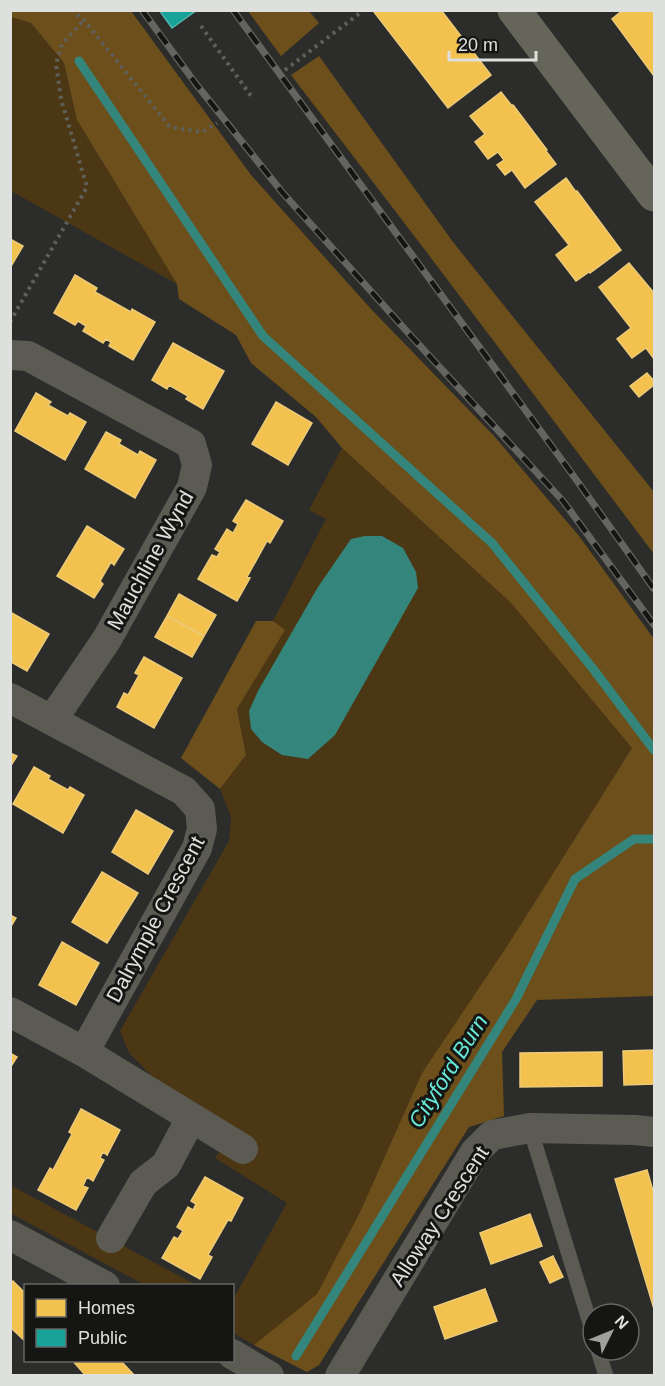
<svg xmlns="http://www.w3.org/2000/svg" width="665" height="1386" viewBox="0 0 665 1386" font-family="Helvetica,sans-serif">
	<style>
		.green { fill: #4c3714 }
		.forest { fill: #6d4f1b }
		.water { fill: #34867c }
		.homes { fill: #f2c14e; stroke: #ecca79; stroke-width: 1.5 }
		.public { fill: #17a398; stroke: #53b5ad; stroke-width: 1.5 }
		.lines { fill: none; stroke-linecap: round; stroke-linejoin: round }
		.stream { stroke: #34867c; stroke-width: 9 }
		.path { stroke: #60605a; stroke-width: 4; stroke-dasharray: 3 4.5; stroke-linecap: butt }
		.lane { stroke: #5c5b53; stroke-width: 15 }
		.street { stroke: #5c5b53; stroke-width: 30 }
		.secondary { stroke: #66655a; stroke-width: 33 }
		.rail-casing { stroke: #646460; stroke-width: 7 }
		.rail { stroke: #151614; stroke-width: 4.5; stroke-dasharray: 14; stroke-linecap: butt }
		.labels { text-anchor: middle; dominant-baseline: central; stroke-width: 6; stroke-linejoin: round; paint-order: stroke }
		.street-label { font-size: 21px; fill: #dee0dd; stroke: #151614 }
		.water-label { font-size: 22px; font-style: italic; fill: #68e9d8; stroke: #151614 }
	</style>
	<rect width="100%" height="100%" fill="#2c2d2a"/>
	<path class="green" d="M10 17 31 23 64 63 77 120 177 284 11 191Z
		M342 448 511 603 632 748 511 940 422 1073 360 1212 317 1295 254 1345 233 1333V1296H235L287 1203 215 1158 220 1151 172 1096 129 1053 120 1031 229 841 231 817 220 789 246 755 237 709 284 631 273 621 326 519 309 510Z
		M10 1185 196 1285H145L14 1215 11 1213Z"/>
	<path class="forest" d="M10 11H131L251 175 371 309 494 436 579 536 654 639V996L537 1000 502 1052 504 1116 469 1127 319 1365 307 1372 254 1345 317 1294 360 1212 422 1073 511 940 632 748 511 603 342 448 316 417 251 363 236 335 179 299 177 284 77 120 64 63 31 23 11 17Z
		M248 11H309L319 23 281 56Z
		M319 56 453 242 654 492V554L425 250 291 75Z
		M256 621H273L285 630 237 709 246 755 220 789 181 758Z"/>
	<path class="water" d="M365 536H382L403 548 416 572 418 588 335 735 308 759 282 755 262 742 251 729 249 711 258 691 318 587 351 539Z"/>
	<path class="homes" d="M377 10H441L491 75 448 108 374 12Z
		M623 10 654 12V76L612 19Z
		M501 92 512 106 513 105 547 150 546 151 556 164 525 188 512 170 505 175 497 165 504 160 498 152 488 159 475 142 485 134 470 116Z
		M566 178 576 192 577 191 621 250 590 273 589 272 576 281 556 255 569 245 535 202Z
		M10 239 23 246 10 268Z
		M629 263 654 293V359L646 348 632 358 617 339 631 328 599 287Z
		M75 275 97 288 95 292 131 312 132 309 155 322 133 360 109 346 111 342 106 339 103 343 83 331 86 326 78 321 75 325 54 313Z
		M173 343 224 371 203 409 186 399 188 396 169 385 167 389 152 380Z
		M647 373 654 381V385L639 397 630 386Z
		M36 393 51 402 48 405 68 416 70 413 86 422 65 460 15 431Z
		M276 402 312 423 288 465 252 444Z
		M106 432 121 440 119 444 138 455 140 451 156 460 135 498 85 469Z
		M246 500 283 521 270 543 267 541 247 577 250 578 237 601 198 579 212 555 217 557 220 552 215 549 227 529 233 533 238 524 233 521Z
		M87 526 124 549 114 565 111 562 100 581 103 584 94 598 57 576Z
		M179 594 216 615 204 636 167 616Z
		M10 612 49 634 27 671 11 662 13 658 10 657Z
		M167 616 204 636 192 657 155 637Z
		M144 657 182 678 154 728 117 707 124 693 128 695 139 675 135 673Z
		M10 753 17 756 10 767Z
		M34 767 50 776 48 779 68 790 70 787 84 795 63 833 13 804Z
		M136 810 173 831 148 874 112 852Z
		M102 872 138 893 107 943 72 922Z
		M10 915 16 918 10 928Z
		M62 942 99 963 76 1005 39 985Z
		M654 1050V1084L624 1085 623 1051Z
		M602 1052V1086L520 1087V1053Z
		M10 1053 17 1057 10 1068Z
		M81 1109 120 1130 107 1155 103 1152 100 1158 104 1160 93 1181 87 1177 83 1186 88 1188 76 1210 38 1190 50 1168 53 1170 72 1134 69 1132Z
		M647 1170 654 1194V1309L615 1179Z
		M205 1177 243 1198 231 1221 228 1220 208 1255 212 1257 200 1279 162 1258 174 1237 178 1239 183 1231 177 1227 188 1207 193 1210 196 1204 191 1201Z
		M530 1214 542 1246 491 1264 480 1233Z
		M553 1256 563 1277 550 1283 540 1262Z
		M13 1281 26 1294V1342L10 1327V1283Z
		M485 1289 497 1321 445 1339 434 1307Z
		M72 1360H120L135 1376H86Z"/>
	<path class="public" d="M159 10H197L172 28Z"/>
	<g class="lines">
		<path class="stream" d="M79 61 263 336 492 543 594 670 654 750
			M296 1356 516 999 575 879 634 839H654"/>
		<path class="path" d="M71 10 84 20 170 127 202 132 217 123
			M201 26 251 96
			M285 70 364 10
			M10 322 87 187 61 99 56 64 62 44 84 20"/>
		<path class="lane" d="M530 1128 593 1333
			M598 1350 606 1376"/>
		<path class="street" d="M10 355 28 356 191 444 197 465 192 487 107 639 52 720
			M10 698 184 791 200 809 202 829 197 848 84 1052 10 1012
			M84 1052 243 1149
			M10 1235 105 1286
			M111 1238 143 1183 166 1165 191 1118
			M232 1354 269 1376
			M340 1376 475 1152 492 1135 530 1128 635 1130 654 1132"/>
		<path class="secondary" d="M514 10 654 195"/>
		<g class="rail-casing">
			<path id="rail" d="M142 10 196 84 282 192 411 336 563 501 654 625
				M233 10 575 478 654 589"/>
		</g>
		<use href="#rail" class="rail"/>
	</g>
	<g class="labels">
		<g class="street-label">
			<text transform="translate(150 560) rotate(-61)">Mauchline Wynd</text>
			<text transform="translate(155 919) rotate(-62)">Dalrymple Crescent</text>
			<text transform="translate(439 1216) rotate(-57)">Alloway Crescent</text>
		</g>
		<g class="water-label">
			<text transform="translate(448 1071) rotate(-58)">Cityford Burn</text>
		</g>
	</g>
	<rect width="665" height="1386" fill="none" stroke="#dee0dd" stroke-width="24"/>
	<rect x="24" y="1284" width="210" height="78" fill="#151614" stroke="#656764" stroke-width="1.5"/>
	<rect x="36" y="1299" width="30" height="18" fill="#f2c14e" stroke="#656764" stroke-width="1.5"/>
	<text x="78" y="1314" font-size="18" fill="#dee0dd">Homes</text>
	<rect x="36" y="1329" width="30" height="18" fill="#17a398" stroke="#656764" stroke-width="1.5"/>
	<text x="78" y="1344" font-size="18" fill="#dee0dd">Public</text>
	<g transform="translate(611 1332) rotate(47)"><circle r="28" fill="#151614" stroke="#656764" stroke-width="1.5"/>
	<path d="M0-4.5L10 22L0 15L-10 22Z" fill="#a0a19e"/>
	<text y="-9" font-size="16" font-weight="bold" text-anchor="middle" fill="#dee0dd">N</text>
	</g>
	<path d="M449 51v9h87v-9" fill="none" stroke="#dee0dd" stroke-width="3"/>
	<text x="458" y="51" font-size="18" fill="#dee0dd" stroke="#151614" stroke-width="4.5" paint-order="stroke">20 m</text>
</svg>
